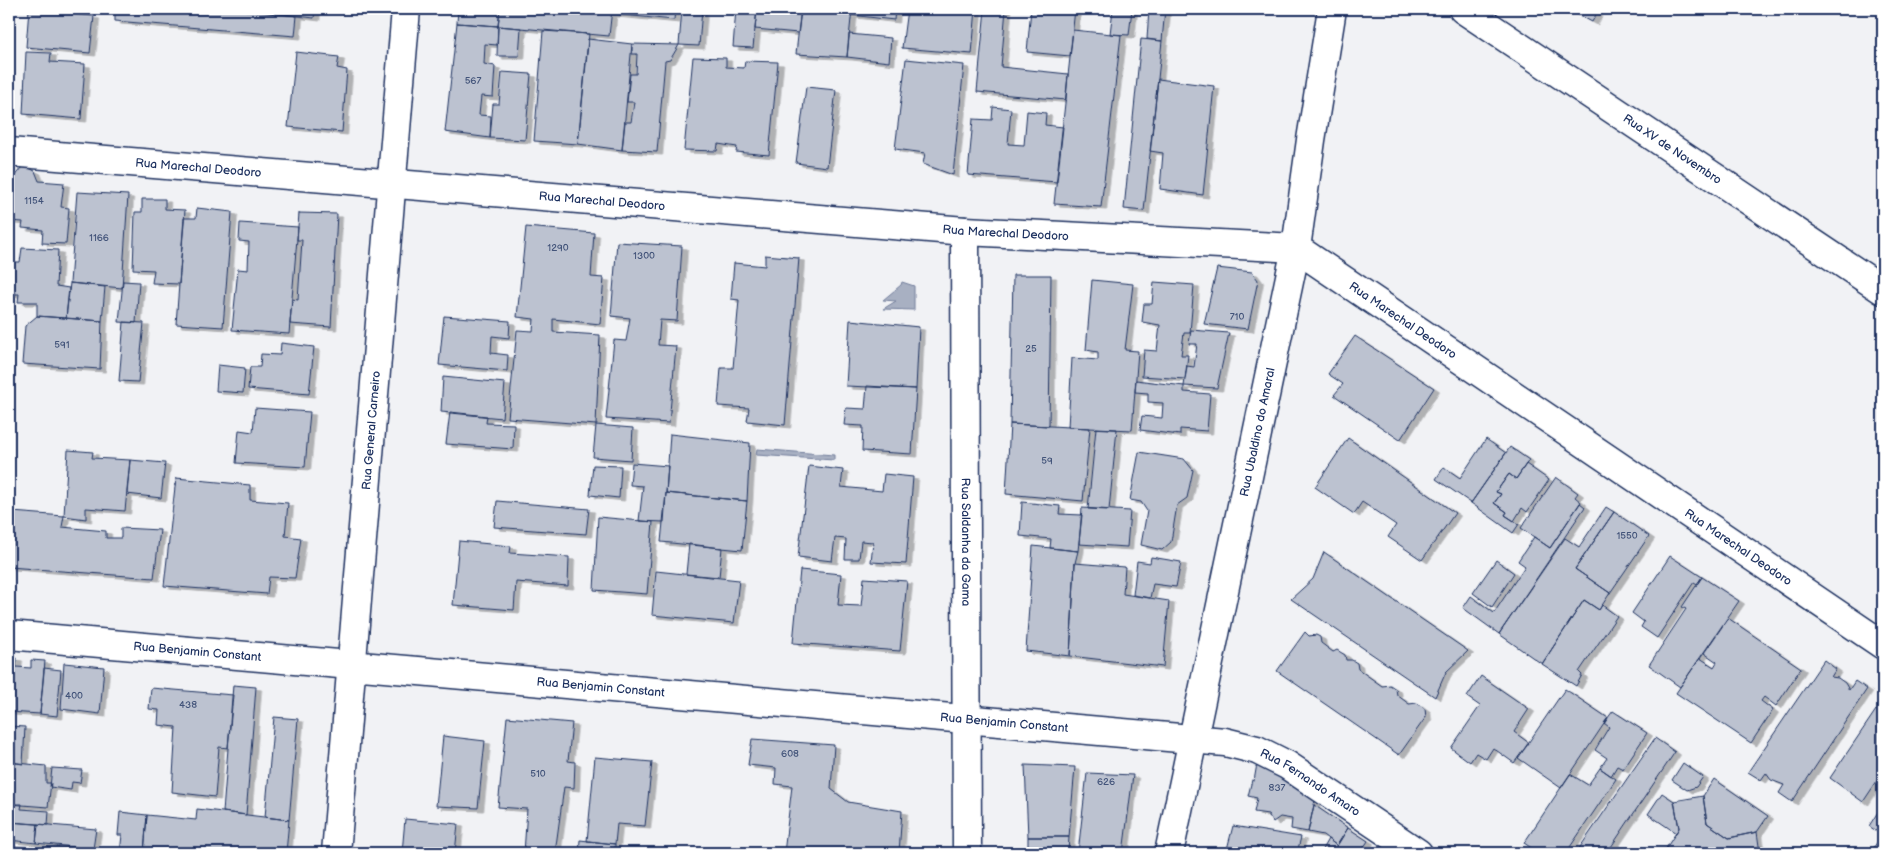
<svg xmlns="http://www.w3.org/2000/svg" width="1892" height="862" viewBox="0 0 1892 862" font-family="'Balsamiq Sans',sans-serif">
	<style>
		.water { fill: #a8b0c2; stroke: #707c9a }
		.building { fill: #bcc2d0; stroke: #1b2f5e; filter: url(#shadow) }
		.lines { fill: none; stroke-linecap: round; stroke-linejoin: round }
		.street-casing { stroke: #1b2f5e; stroke-width: 31 }
		.secondary-casing { stroke: #1b2f5e; stroke-width: 31 }
		.primary-casing { stroke: #1b2f5e; stroke-width: 31 }
		.street { stroke: #fff; stroke-width: 28 }
		.secondary { stroke: #fff; stroke-width: 28 }
		.primary { stroke: #fff; stroke-width: 28 }
		.labels { text-anchor: middle; dominant-baseline: central; stroke-width: 5; stroke-linejoin: round; paint-order: stroke }
		.number-label { font-size: 10px; fill: #43547a }
		.street-label { font-size: 12px; fill: #1b2f5e; stroke: #fff }
	</style>
	<defs>
		<filter id="shadow"><feDropShadow dx="5.5" dy="3" stdDeviation="0" flood-color="#0004"/></filter>
	</defs>
	<rect width="100%" height="100%" fill="#f1f2f5"/>
	<filter id="ink" filterUnits="userSpaceOnUse"><feTurbulence type="fractalNoise" baseFrequency=".02" numOctaves="2"/><feDisplacementMap in="SourceGraphic" scale="10" xChannelSelector="R" yChannelSelector="G"/><feConvolveMatrix kernelMatrix="1 2 1 2 8 2 1 2 1" color-interpolation-filters="sRGB"/></filter>
	<g filter="url(#ink)">
		<path class="water" d="M902 282 914 286V310L883 309 896 301 883 300 901 285Z
			M757 449 834 455V460L756 455Z"/>
		<path class="building" d="M29 9H71V14L94 16 90 53 26 47Z
			M115 9H231L297 16 295 36 115 21Z
			M231 9H259L258 11Z
			M259 9H315L314 18 258 11Z
			M458 9H500L498 26 457 23Z
			M500 9H612L609 36 498 26Z
			M612 9H675L674 20 612 14Z
			M682 9H702L699 46 679 45Z
			M736 9H757L753 48 733 47Z
			M757 9H801L798 33 755 29Z
			M801 9H852L847 57 796 54Z
			M852 9H895L894 20 851 15Z
			M907 9H976L972 54 902 48Z
			M985 9H1006L1001 67 1068 74 1066 100 977 92Z
			M1031 9H1075L1070 56 1027 52Z
			M1113 9H1132L1129 35 1110 34Z
			M1149 9H1165L1162 41 1147 39Z
			M1568 9H1599L1592 22Z
			M457 23 498 26 497 45 485 44 484 64 495 66 493 97 481 96 479 115 491 116 490 138 445 132Z
			M498 26 521 28 519 56H497Z
			M1073 30 1121 35 1101 207 1054 204Z
			M543 31 589 34 578 144 534 141Z
			M849 34 891 38 889 62 847 57Z
			M588 39 632 44 622 150 578 144Z
			M1141 39 1162 41 1144 211 1124 209Z
			M632 44 679 45 670 60 665 61 657 152 622 150 625 122H631L634 102H627L630 74H636L637 54H632Z
			M26 52 51 53 50 62 85 64 81 119 23 114Z
			M296 52 339 57 337 68 347 70 342 132 288 127Z
			M693 57 726 58V67L744 68 745 61 778 62 769 155 736 152 737 147 718 144 717 151 684 150Z
			M906 59 964 65 953 175 923 164 925 153 895 149Z
			M502 72 531 74 525 140 490 138 493 104H499Z
			M1158 79 1214 86 1203 195 1160 189 1163 153 1150 151Z
			M806 87 836 90 827 167 796 163Z
			M993 107 1011 109 1008 144 1024 145 1027 111 1046 113 1045 125 1063 127 1057 182 968 175 973 119 992 120Z
			M27 167 35 171 39 181 64 183 61 207 69 208 66 244 42 243 43 230 22 228 23 222 9 221 13 178 21 168Z
			M77 192 128 195 122 288 70 283Z
			M142 199H165V209L185 210 179 284 152 283 154 270 133 269 135 212H142Z
			M197 208 232 212 223 327 176 324 184 218H196Z
			M299 213 337 214 331 327 290 324 292 299 298 300 302 240H297Z
			M240 223 298 227 289 334 232 330 238 269 248 270 249 242 239 241Z
			M526 227 594 233 591 277 604 278 600 324 553 319V332L600 335 596 425 508 418 517 330 533 331 534 319 517 317Z
			M617 242 682 246 677 321 660 320 658 345 676 346 669 423 606 419 614 340 626 341 630 318 611 316Z
			M22 248 58 250 56 286 69 288 66 318 37 316V302H18L19 294H9V262H20Z
			M765 255 799 258 785 425 747 421 749 408 718 406 721 368H733L739 300 731 299 734 263 765 266Z
			M1217 268 1252 272 1258 280 1248 329 1204 324Z
			M1013 275H1051L1049 426 1010 424Z
			M1092 280 1133 284 1125 350 1138 351 1132 430 1068 427 1072 358 1098 360V352L1086 350Z
			M123 281 139 282 136 323 119 322Z
			M1154 282 1194 285 1190 333H1184L1181 355H1188L1185 379 1142 376 1144 350 1157 351 1160 325 1142 322 1144 304H1152Z
			M70 283 105 287 102 321 66 318Z
			M37 316 102 321 100 369 22 364 25 326Z
			M444 316 510 321 509 338 492 336 491 353 508 355 507 371 439 365Z
			M850 320 919 327 916 389 846 386Z
			M124 322 144 323 138 382 119 381Z
			M1191 330 1229 333 1217 388 1184 386 1187 366 1194 367 1197 344H1189Z
			M1355 336 1434 388 1400 440 1334 395 1343 384 1328 374Z
			M281 343 314 347 309 394 248 389 250 367H260L261 354 280 355Z
			M218 365 245 368 243 393 216 391Z
			M443 377 505 383 502 418 441 412Z
			M1136 380 1184 386V392L1210 394 1207 431 1180 429V435L1140 430 1142 416 1162 418 1163 403 1148 402V393L1135 392Z
			M867 386 916 389 912 454 862 451 863 426 844 425 846 408 865 409Z
			M255 408 310 412 305 467 236 463 239 430 253 432Z
			M450 412 487 416 486 423 514 424 513 449 446 444Z
			M1010 424 1090 428 1083 501 1006 494Z
			M596 425 633 428 631 460 593 457Z
			M1096 428 1117 429 1109 510 1088 509Z
			M670 434 750 443 747 501 666 493Z
			M1348 438 1455 513 1422 560 1388 537 1396 525 1362 502 1354 514 1315 487Z
			M1486 439 1506 453 1471 503 1436 479 1444 467 1460 478Z
			M1510 447 1529 460 1516 479 1509 474 1496 492 1501 494 1494 503 1507 512 1505 515 1519 524 1513 533 1471 503Z
			M68 450 93 452 92 458 130 460 125 511 86 508V519L64 516Z
			M1139 452 1184 459 1193 470 1187 498 1177 505 1171 542 1162 550 1141 545 1147 511 1141 502 1130 500Z
			M130 460 165 463 161 498 127 494Z
			M632 463 668 466 664 522 639 521 643 486 630 485Z
			M1526 464 1549 480 1527 512 1522 508 1514 521 1505 515 1507 512 1494 503 1501 494 1496 492 1509 474 1516 479Z
			M593 465 621 466 619 498 590 495Z
			M809 466 843 470 841 487 882 491 884 474 913 477 906 564 871 562 873 542 861 541 859 559H845L846 539 835 538 832 561 798 557Z
			M1556 477 1578 493 1575 497 1581 502 1550 548 1521 528Z
			M176 478 250 485V500L288 503 285 536 301 538 295 578 269 577 267 594 164 586Z
			M666 493 747 501 742 550 661 542Z
			M497 501 589 509 586 534 494 527Z
			M1022 502 1060 506 1059 514 1082 515 1078 551 1050 548 1051 539 1020 536Z
			M1580 503 1585 507 1499 634 1463 608 1471 596 1494 613 1525 566 1518 561 1534 537 1550 548Z
			M1606 507 1614 512 1575 569 1610 593 1599 610 1584 600 1542 664 1499 634 1565 538 1579 547Z
			M1082 508 1130 511 1127 547 1079 544Z
			M12 512 64 516 62 527 106 531V538H121V528L160 530 154 578 9 567V542Z
			M1614 512 1649 536 1610 593 1575 569Z
			M598 517 653 522 647 594 594 590Z
			M459 541 511 546 510 553 569 557 568 586 516 582 514 610 453 605Z
			M689 544 722 548 719 577 686 574Z
			M1033 546 1078 551 1075 563 1070 656 1026 651Z
			M1324 552 1468 651 1446 672 1435 697 1291 599 1313 579Z
			M1670 556 1702 577 1697 584 1694 582 1657 638 1641 627 1644 622 1632 613Z
			M1151 557 1181 562 1176 587 1153 584 1150 598 1133 595 1137 561 1150 563Z
			M1496 560 1514 573 1492 607 1473 593Z
			M1075 563 1125 567 1123 594 1169 601 1163 667 1070 656Z
			M800 570 841 574 838 605 861 606 864 578 907 581 900 651 793 643Z
			M656 571 739 580 734 623 652 615Z
			M1702 577 1739 601 1680 687 1649 665 1686 609 1682 607Z
			M1584 600 1599 610 1602 605 1617 616 1579 672 1582 675 1576 686 1542 664Z
			M1728 618 1801 668 1776 706 1764 697 1761 701 1773 710 1751 743 1676 693 1700 658 1714 667 1717 662 1704 653Z
			M1305 632 1309 636 1316 635 1320 637 1321 643 1333 652 1337 650 1345 655 1346 660H1352L1357 663 1358 669 1382 686 1390 685 1396 689 1397 695 1409 704 1417 703 1425 709 1426 717 1399 755 1277 671Z
			M9 657 17 658 16 667 31 668V660L45 661 40 714 9 712Z
			M1824 660 1836 669 1831 677 1838 678 1845 683 1849 690 1855 681 1867 689 1792 802 1779 793 1784 785 1771 780 1766 773 1761 780 1748 772Z
			M64 663 104 667 100 714 61 709Z
			M44 668 61 670 57 716 40 714Z
			M1481 676 1529 709 1514 732 1529 743 1514 763 1493 748 1486 759 1476 753 1470 762 1451 748 1480 706 1467 697Z
			M233 685 256 687 246 815 223 812Z
			M151 688 233 695 228 748 219 747 215 797 172 792 176 727 158 725 159 710 149 709Z
			M1565 689 1608 718 1561 788 1518 758Z
			M1876 710 1883 715V772L1863 802 1830 778Z
			M1613 711 1647 733 1623 769 1617 766 1611 776 1600 768 1607 758 1595 750 1609 727 1604 723Z
			M274 717 298 719 289 820 265 817Z
			M507 717 572 723 568 761 575 762 574 788 564 787 555 853H524L527 809 498 807Z
			M9 726 25 727 23 764 9 762Z
			M443 736 485 741 478 808 436 806Z
			M1655 738 1675 752 1607 853H1576Z
			M752 739 834 745 831 789 848 802 902 811 899 853H784L792 786 775 784 776 768 748 765Z
			M595 757 652 762 645 826 617 824 615 844 587 841Z
			M1258 758 1316 796 1308 832 1291 829 1292 819 1280 817 1273 822 1268 814 1254 812 1257 798 1248 796 1252 780 1254 781Z
			M9 762 46 766V783H51L48 807 9 804Z
			M1683 763 1703 777 1696 787 1687 790 1672 780Z
			M1025 765 1075 767 1069 837H1028Z
			M52 768 82 770 80 783 72 782 71 790 50 787Z
			M1600 768 1616 779 1566 853H1539L1524 843 1570 774 1588 785Z
			M1087 773 1133 775 1123 853H1078Z
			M1714 779 1768 816 1757 832 1729 838 1707 823 1703 796Z
			M1662 793 1674 801 1679 828 1676 833 1648 814Z
			M1703 796 1707 823 1729 838 1757 832 1760 853H1663L1679 828 1674 801Z
			M9 804H22L21 809 49 811 48 825 9 822Z
			M1883 804V836L1869 826Z
			M1314 805 1348 828 1337 846 1323 835 1308 832Z
			M197 809 289 820 286 853H144L147 815 196 820Z
			M120 812 147 815 144 853H120L122 835H118Z
			M405 819 458 824 455 853H402Z
			M9 822 38 824 36 843 9 840Z
			M38 824 96 829 93 849 36 843Z
			M1233 826 1301 837 1297 853H1226Z
			M1348 828 1368 841 1360 853H1332Z
			M1882 835 1883 853H1870Z
			M1028 837H1069L1068 853H1028Z
			M1328 839 1337 846 1332 853H1320Z
			M580 840 615 844V853H579Z
			M9 846 59 850V853H9Z"/>
		<g class="lines">
			<g class="street-casing">
				<g id="street">
					<path id="s1" d="M965 231 967 853"/>
					<path id="s2" d="M9 635 1225 742 1257 750 1287 765 1418 853"/>
					<path id="s3" d="M336 853 406 9"/>
				</g>
			</g>
			<g class="secondary-casing">
				<g id="secondary">
					<path id="s4" d="M9 152 965 231 1296 248"/>
				</g>
			</g>
			<g class="primary-casing">
				<g id="primary">
					<path id="s5" d="M1463 9 1883 290"/>
					<path id="s6" d="M1296 248 1883 645"/>
					<path id="s7" d="M1169 853 1296 248 1311 140 1332 9"/>
				</g>
			</g>
			<use href="#street" class="street"/>
			<use href="#secondary" class="secondary"/>
			<use href="#primary" class="primary"/>
		</g>
	</g>
	<g class="labels">
		<g class="number-label">
			<text x="473" y="81">567</text>
			<text x="34" y="201">1154</text>
			<text x="99" y="238">1166</text>
			<text x="558" y="248">1290</text>
			<text x="644" y="256">1300</text>
			<text x="1237" y="317">710</text>
			<text x="62" y="345">591</text>
			<text x="1031" y="349">25</text>
			<text x="1047" y="461">59</text>
			<text x="1627" y="536">1550</text>
			<text x="74" y="696">400</text>
			<text x="188" y="705">438</text>
			<text x="790" y="754">608</text>
			<text x="538" y="774">510</text>
			<text x="1106" y="782">626</text>
			<text x="1277" y="788">837</text>
		</g>
		<g class="street-label">
			<text stroke="none"><textPath href="#s5" startOffset="252">Rua XV de Novembro</textPath></text>
			<text stroke="none"><textPath href="#s4" startOffset="190">Rua Marechal Deodoro</textPath></text>
			<text stroke="none"><textPath href="#s4" startOffset="595">Rua Marechal Deodoro</textPath></text>
			<text stroke="none"><textPath href="#s4" startOffset="1000">Rua Marechal Deodoro</textPath></text>
			<text stroke="none"><textPath href="#s6" startOffset="129">Rua Marechal Deodoro</textPath></text>
			<text stroke="none"><textPath href="#s3" startOffset="424">Rua General Carneiro</textPath></text>
			<text stroke="none"><textPath href="#s7" startOffset="430">Rua Ubaldino do Amaral</textPath></text>
			<text stroke="none"><textPath href="#s1" startOffset="311">Rua Saldanha da Gama</textPath></text>
			<text stroke="none"><textPath href="#s6" startOffset="534">Rua Marechal Deodoro</textPath></text>
			<text stroke="none"><textPath href="#s2" startOffset="189">Rua Benjamin Constant</textPath></text>
			<text stroke="none"><textPath href="#s2" startOffset="594">Rua Benjamin Constant</textPath></text>
			<text stroke="none"><textPath href="#s2" startOffset="999">Rua Benjamin Constant</textPath></text>
			<text stroke="none"><textPath href="#s2" startOffset="1316">Rua Fernando Amaro</textPath></text>
		</g>
	</g>
	<rect width="1892" height="862" fill="none" stroke="#fff" stroke-width="30"/>
	<rect x="15" y="15" width="1862" height="832" fill="none" stroke="#1b2f5e" stroke-width="2" filter="url(#ink)"/>
</svg>
